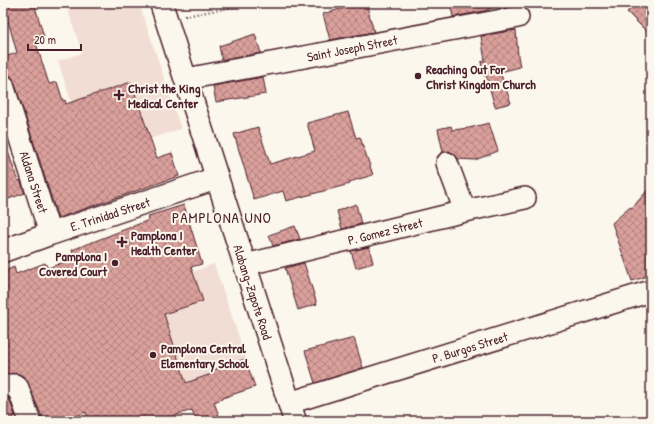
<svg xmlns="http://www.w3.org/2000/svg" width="654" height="424" viewBox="0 0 654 424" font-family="'Patrick Hand',sans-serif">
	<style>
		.built { fill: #f1ddd4 }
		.building { fill: url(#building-cross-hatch); stroke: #4a1f2b }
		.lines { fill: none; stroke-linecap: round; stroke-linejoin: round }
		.street-casing { stroke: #4a1f2b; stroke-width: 24 }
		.secondary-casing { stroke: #4a1f2b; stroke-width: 25 }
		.highway-casing { stroke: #4a1f2b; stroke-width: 25 }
		.path { stroke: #4a1f2b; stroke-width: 2.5; stroke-dasharray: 1 3; stroke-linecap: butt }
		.street { stroke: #fbf7ec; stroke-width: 21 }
		.secondary { stroke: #fbf7ec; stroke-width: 22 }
		.highway { stroke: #fbf7ec; stroke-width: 22 }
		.poi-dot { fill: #4a1f2b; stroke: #fbf7ec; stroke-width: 1.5 }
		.labels { text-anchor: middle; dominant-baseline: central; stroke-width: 4; stroke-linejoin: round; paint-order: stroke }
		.street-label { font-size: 13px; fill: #4a1f2b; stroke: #fbf7ec }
		.poi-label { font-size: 13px; font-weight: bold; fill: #4a1f2b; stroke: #fbf7ec; text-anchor: start }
		.quarter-label { font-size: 15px; letter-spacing: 1px; fill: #4a1f2b; stroke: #fbf7ec }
	</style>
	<defs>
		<pattern id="building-cross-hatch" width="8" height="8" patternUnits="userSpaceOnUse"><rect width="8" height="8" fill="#daa09b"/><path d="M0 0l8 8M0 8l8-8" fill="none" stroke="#b3827f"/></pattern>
	</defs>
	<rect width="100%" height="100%" fill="#fbf7ec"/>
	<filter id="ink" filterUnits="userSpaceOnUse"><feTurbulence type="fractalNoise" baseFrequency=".025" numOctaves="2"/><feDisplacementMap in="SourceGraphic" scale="8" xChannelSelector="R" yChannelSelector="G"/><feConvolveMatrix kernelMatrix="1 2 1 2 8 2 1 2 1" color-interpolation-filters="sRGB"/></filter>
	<g filter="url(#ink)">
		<path class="built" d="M68 3H139L181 129 100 155 88 153 58 61 82 53 66 4Z
			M214 264 256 387 162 421H85L48 323Z"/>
		<path class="building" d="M3 3H34L44 37 35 40 49 84 57 82 63 101 65 100 66 104 131 82 157 158 172 153 179 176 58 218 14 81 9 75 4 57 17 53Z
			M347 3H366L374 32 330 40 323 14 347 7Z
			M450 3H502V4L484 11 453 17Z
			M637 3H651V36L627 12Z
			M516 30 518 56 520 67 500 72 511 103 495 107 486 75 484 76 481 62 485 61 481 36Z
			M255 34 261 53 222 60 219 46Z
			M263 77 266 94 216 102 213 86Z
			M348 112 356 138 360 137 373 175 349 182 350 184 286 201 283 191 254 200 234 134 258 127 270 164 315 151 307 123Z
			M489 123 498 151 475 160 458 159 454 154 449 151 443 152 438 129 451 126 452 130 469 128Z
			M5 143 18 181 20 180 25 193 3 201V144Z
			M651 186V275L632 281 612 223 629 208 633 207Z
			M356 204 361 224 342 229 337 211Z
			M184 205 202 264 191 267 203 301 164 314 186 383 214 373 213 370 245 359 255 387 222 398V399L214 402 219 416 205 421H196L192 410 158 421H89L86 412 65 421H44L26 380 23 376 16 373 3 375V272L14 267 16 274 45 263 48 268 75 258 72 250 149 220 148 216Z
			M295 226 300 239 273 246 269 235Z
			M369 247 373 263 356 268 351 251Z
			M304 263 317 304 298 310 285 268Z
			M354 338 363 368 315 383 305 351Z
			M9 398 15 416 6 421H3V399Z"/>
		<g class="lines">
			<g class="street-casing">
				<path id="street" d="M186 79 518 17
					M3 85 50 234
					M447 163 465 211
					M245 265 465 211 525 198
					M3 387 11 385H15L18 388 30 421
					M289 403 651 291"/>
			</g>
			<g class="secondary-casing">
				<path id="secondary" d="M3 251 50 234 217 178"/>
			</g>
			<g class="highway-casing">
				<path id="highway" d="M161 3 295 421"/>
			</g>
			<path class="path" d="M185 16 255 3"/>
			<use href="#street" class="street"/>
			<use href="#secondary" class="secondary"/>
			<use href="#highway" class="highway"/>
		</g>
	</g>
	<g class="poi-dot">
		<circle cx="418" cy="76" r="4"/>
		<path d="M117 89h4v4h4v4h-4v4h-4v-4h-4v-4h4z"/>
		<path d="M120 236h4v4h4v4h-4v4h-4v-4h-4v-4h4z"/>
		<circle cx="115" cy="263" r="4"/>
		<circle cx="153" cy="355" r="4"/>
	</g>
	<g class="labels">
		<g class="street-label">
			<text transform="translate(352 48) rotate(-11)">Saint Joseph Street</text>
			<text transform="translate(34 182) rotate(72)">Aldana Street</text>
			<text transform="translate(110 214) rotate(-18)">E. Trinidad Street</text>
			<text transform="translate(385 231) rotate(-14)">P. Gomez Street</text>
			<text transform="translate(253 292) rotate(72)">Alabang-Zapote Road</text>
			<text transform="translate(470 347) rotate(-17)">P. Burgos Street</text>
		</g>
		<g class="poi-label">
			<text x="426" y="69">Reaching Out For<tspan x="426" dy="15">Christ Kingdom Church</tspan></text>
			<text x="128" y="88">Christ the King<tspan x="128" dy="15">Medical Center</tspan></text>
			<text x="131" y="235">Pamplona I<tspan x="131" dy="15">Health Center</tspan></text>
			<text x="107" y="256" text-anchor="end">Pamplona I<tspan x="107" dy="15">Covered Court</tspan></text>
			<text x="161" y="348">Pamplona Central<tspan x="161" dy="15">Elementary School</tspan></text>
		</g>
		<g class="quarter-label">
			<text x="222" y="217">PAMPLONA UNO</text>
		</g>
	</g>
	<rect width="654" height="424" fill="none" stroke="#fbf7ec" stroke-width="16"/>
	<rect x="8" y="8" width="638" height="408" fill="none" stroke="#4a1f2b" stroke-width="1.5" filter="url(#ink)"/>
	<path d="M28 44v6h53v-6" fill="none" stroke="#4a1f2b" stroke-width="2"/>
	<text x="34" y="44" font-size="12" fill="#4a1f2b" stroke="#fbf7ec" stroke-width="3" paint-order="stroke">20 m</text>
</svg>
